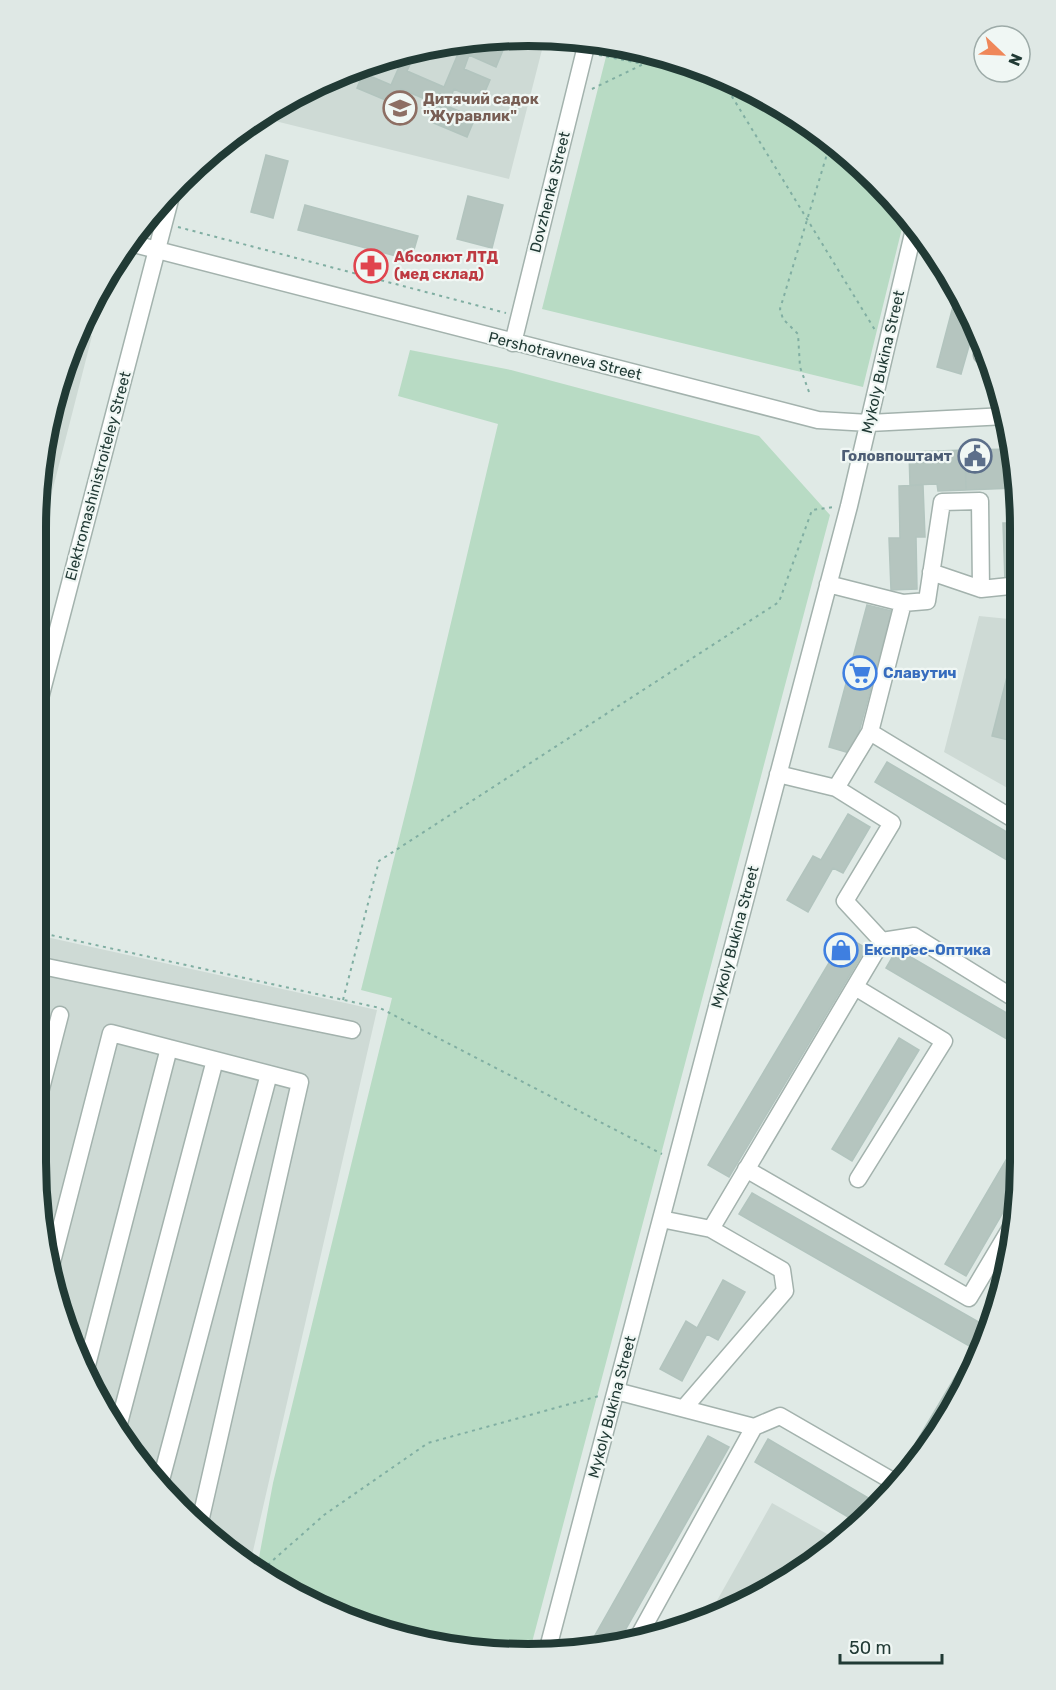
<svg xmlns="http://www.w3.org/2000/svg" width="1056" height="1690" viewBox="0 0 1056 1690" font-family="Rubik,sans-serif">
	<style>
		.built { fill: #cedad5 }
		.green { fill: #b8dbc4 }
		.building { fill: #b5c5bf; stroke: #b2c4be; stroke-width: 1.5 }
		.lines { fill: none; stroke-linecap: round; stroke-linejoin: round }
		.minor-casing { stroke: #a3b2ad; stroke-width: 19 }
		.path { stroke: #80aea2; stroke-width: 2; stroke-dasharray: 3 4.5; stroke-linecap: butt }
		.minor { stroke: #fff; stroke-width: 16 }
		.labels { text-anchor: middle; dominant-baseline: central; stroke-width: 4.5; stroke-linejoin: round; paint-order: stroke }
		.education-label { font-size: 15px; font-weight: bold; fill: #785e54; stroke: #f0f7f4; text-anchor: start }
		.street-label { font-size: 15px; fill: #213a35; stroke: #f0f7f4 }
		.health-label { font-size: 15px; font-weight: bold; fill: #be3a42; stroke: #f0f7f4; text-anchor: start }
		.service-label { font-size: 15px; font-weight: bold; fill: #4e5e75; stroke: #f0f7f4; text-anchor: end }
		.shop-label { font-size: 15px; font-weight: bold; fill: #366cbe; stroke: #f0f7f4; text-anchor: start }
		.rim { fill: none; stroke: #213a35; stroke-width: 8 }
	</style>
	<rect width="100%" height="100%" fill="#e0eae6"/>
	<path class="built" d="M545 38 509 179 263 118 282 102 370 62 464 40Z
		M78 332 92 336 40 539V464Z
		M1018 598V794L944 752 979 616 1009 619 1010 599Z
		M37 935 377 1010 250 1564 229 1553 119 1436 62 1320 36 1162Z
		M772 1503 836 1539 802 1571 710 1613Z"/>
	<path class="green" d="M609 45C687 58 764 89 827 138 856 159 880 190 905 216L863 387 542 309Z
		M410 350 511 370 759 436 830 515 530 1650 496 1653 370 1628 257 1568 273 1483 392 998 361 990 414 779 498 424 398 396Z"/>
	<path class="building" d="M493 39 505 45 496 67 469 55 464 69 490 80 481 101 454 89 447 106 475 118 467 137 429 121 437 104 401 89 395 104 357 88 363 73 391 85 399 67 382 59 416 51 407 71 444 87 460 49 457 48 460 41Z
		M456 42 453 50 443 45Z
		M266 155 288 161 273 218 251 212Z
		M468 196 503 205 492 248 457 239Z
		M305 205 418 236 411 260 298 230Z
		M957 291 975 325 961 374 937 367Z
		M1011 449 1015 488 966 490 965 450Z
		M965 450 966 490 938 491 937 484 910 485 909 452Z
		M1014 470 1019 495V582H1005L1003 523H1015Z
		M923 485 925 537H916L917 589 891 590 889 538H900L899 486Z
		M867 605 892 611 853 754 829 747Z
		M1011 661 1018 662V720L1013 741 992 736Z
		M887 762 1017 838V866L875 782Z
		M848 814 870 827 843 873 833 868 808 912 787 900 813 856 821 860Z
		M845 936 866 948 729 1177 708 1165Z
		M897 949 1017 1019V1045L886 968Z
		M899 1038 919 1050 852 1161 832 1149Z
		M1016 1143V1190L966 1276 945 1264Z
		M752 1193 984 1325 971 1347 739 1214Z
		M723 1280 745 1292 718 1340 707 1334 682 1381 660 1369 686 1321 697 1328Z
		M971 1350 979 1356 918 1462 905 1474 899 1471Z
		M708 1436 729 1447 619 1641 590 1644Z
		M768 1439 875 1502 855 1521 755 1462Z"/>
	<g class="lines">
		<g class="minor-casing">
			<path id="minor" d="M130 243 818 420 869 423 1006 416
				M513 343 587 42
				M982 355 984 349
				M931 572 981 589 1019 585
				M828 584 903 603 927 601 942 502 980 501 981 589
				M39 702 172 192
				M870 732 1018 822
				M778 774 836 788 892 823 845 901 882 941
				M836 788 870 732 903 603
				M37 965 352 1030
				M855 987 944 1041 858 1179
				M36 1108 60 1015
				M746 1169 969 1298 1016 1219
				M661 1219 711 1229 782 1270 785 1291 684 1408
				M711 1229 882 941 914 936 1017 1000
				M52 1262 111 1033 300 1082 200 1522
				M86 1369 169 1048
				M616 1391 754 1427
				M117 1431 215 1060
				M161 1480 269 1074
				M637 1639 754 1427 780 1416 896 1483
				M548 1648 849 506 915 225"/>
		</g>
		<path class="path" d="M544 43 570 49
			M599 55 643 64
			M720 77 875 330
			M592 89 662 55
			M178 227 506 313
			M809 392 800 367 798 334 783 319 780 309 831 141
			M37 932 380 1008 662 1154
			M343 1000 379 861 779 602 812 510 834 507
			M262 1570 324 1515 428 1443 599 1396"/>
		<use href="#minor" class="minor"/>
	</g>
	<defs>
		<g id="school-ring" transform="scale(1.725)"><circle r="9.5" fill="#f0f7f4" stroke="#8d6e63" stroke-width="1.5"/><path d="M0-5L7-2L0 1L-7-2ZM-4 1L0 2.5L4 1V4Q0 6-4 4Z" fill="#8d6e63"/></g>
		<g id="pharmacy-ring" transform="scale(1.725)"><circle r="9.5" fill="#f0f7f4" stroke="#e0444e" stroke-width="1.5"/><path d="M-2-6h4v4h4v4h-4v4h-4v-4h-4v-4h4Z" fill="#e0444e"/></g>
		<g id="civic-ring" transform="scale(1.725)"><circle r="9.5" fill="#f0f7f4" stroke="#5c6f8a" stroke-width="1.5"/><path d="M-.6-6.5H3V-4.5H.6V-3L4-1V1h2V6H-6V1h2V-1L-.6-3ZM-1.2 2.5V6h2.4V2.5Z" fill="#5c6f8a"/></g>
		<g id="supermarket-ring" transform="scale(1.725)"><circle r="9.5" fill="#f0f7f4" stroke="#3f7fe0" stroke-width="1.5"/><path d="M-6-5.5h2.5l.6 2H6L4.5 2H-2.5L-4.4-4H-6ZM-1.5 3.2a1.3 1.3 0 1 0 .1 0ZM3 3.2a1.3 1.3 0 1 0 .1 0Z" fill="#3f7fe0"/></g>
		<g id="shop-ring" transform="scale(1.725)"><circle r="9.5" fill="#f0f7f4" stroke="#3f7fe0" stroke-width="1.5"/><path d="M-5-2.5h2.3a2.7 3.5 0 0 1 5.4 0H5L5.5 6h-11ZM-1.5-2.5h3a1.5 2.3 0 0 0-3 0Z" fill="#3f7fe0"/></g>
	</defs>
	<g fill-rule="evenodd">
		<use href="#school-ring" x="400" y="108"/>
		<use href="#pharmacy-ring" x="371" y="266"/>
		<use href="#civic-ring" x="975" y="456"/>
		<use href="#supermarket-ring" x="860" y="673"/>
		<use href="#shop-ring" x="841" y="950"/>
	</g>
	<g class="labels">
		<g class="education-label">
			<text x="423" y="99">Дитячий садок<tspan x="423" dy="17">"Журавлик"</tspan></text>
		</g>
		<g class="street-label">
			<text transform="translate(550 192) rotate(-76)">Dovzhenka Street</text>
			<text transform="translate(565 356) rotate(14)">Pershotravneva Street</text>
			<text transform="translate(883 362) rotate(-77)">Mykoly Bukina Street</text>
			<text transform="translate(98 476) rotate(-75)">Elektromashinistroiteley Street</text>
			<text transform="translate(735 937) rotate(-75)">Mykoly Bukina Street</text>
			<text transform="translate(612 1407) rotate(-75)">Mykoly Bukina Street</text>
		</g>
		<g class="health-label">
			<text x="394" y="257">Абсолют ЛТД<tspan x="394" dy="17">(мед склад)</tspan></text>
		</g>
		<g class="service-label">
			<text x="952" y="456">Головпоштамт</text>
		</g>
		<g class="shop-label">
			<text x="883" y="673">Славутич</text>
			<text x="864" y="950">Експрес-Оптика</text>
		</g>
	</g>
	<path d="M0 0H1056V1690H0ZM528 46H528A482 482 0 0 1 1010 528V1162A482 482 0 0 1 528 1644H528A482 482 0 0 1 46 1162V528A482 482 0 0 1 528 46Z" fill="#dfe8e5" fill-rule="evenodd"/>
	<path class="rim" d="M528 46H528A482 482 0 0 1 1010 528V1162A482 482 0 0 1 528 1644H528A482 482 0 0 1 46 1162V528A482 482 0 0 1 528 46Z"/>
	<g transform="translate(1002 54) rotate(113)"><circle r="28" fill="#f0f7f4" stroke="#9daba8" stroke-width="1.5"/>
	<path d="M0-4.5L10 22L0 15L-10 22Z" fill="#ef8759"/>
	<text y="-9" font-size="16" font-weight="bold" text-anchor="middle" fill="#213a35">N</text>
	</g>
	<path d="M840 1654v9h102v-9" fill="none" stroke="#213a35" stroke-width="3"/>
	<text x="849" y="1654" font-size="18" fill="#213a35" stroke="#f0f7f4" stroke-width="4.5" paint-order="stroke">50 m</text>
</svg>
